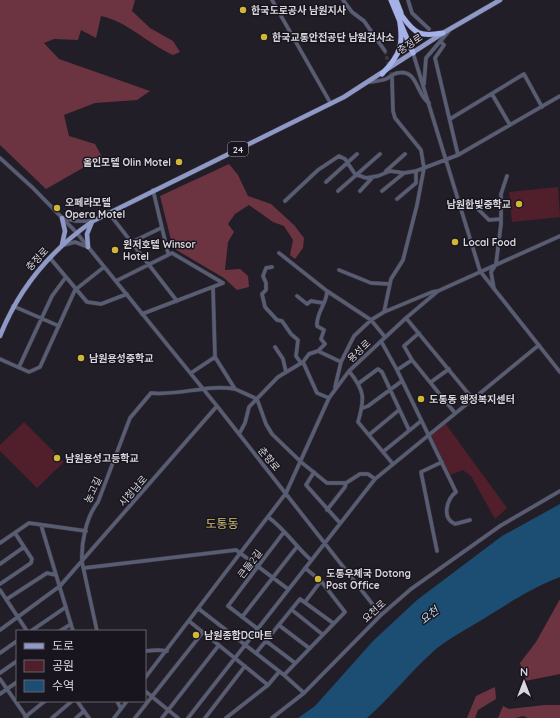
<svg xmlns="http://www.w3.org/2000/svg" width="560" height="718" viewBox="0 0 560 718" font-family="Quicksand,'Noto Sans KR',sans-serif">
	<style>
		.green { fill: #501f2b }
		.forest { fill: #6c3341 }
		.water { fill: #1c4d72 }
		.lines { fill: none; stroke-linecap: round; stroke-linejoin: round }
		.minor-tunnel { stroke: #3d3a42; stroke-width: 3.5; stroke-dasharray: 3.5 2; stroke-linecap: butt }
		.minor-casing { stroke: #3c3840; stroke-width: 4.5 }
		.major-casing { stroke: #3c3840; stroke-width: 5.5 }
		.highway-casing { stroke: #3c3840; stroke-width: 6 }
		.minor { stroke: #585d73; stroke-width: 3.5 }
		.major { stroke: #8f99c7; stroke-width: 4.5 }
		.highway { stroke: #a5b1e9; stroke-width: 5 }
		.poi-dot { fill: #d0b736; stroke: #19151e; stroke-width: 1.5 }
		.labels { text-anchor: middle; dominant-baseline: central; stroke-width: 3; stroke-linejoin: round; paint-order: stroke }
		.shield { fill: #19151e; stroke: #9f9da4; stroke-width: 1 }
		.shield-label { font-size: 9px; font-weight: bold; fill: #d9d7dd }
		.poi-label { font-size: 10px; font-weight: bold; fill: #d9d7dd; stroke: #19151e; text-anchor: start }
		.street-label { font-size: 10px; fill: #d9d7dd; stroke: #19151e }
		.water-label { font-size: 11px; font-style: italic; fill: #bedaf2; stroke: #19151e }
		.quarter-label { font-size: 12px; fill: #d1c173; stroke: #19151e }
	</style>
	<rect width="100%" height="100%" fill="#221e27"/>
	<path class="green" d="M558 187 560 217 512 222 509 192Z
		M24 422 64 462 37 488 0 451V445Z
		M445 423 507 508 495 519 471 476 463 470 450 475 431 435Z"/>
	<path class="forest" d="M0 0H135L132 11 150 28 173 41 180 52 173 55C148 44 127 21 101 16L96 38 81 30 78 40 54 39 44 43 59 59 150 91 137 100 95 103 64 115 69 136 95 144 102 157 46 189 0 145Z
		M229 164 238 175 248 196 271 204 294 225 304 238 303 248 295 259 290 255 293 240 284 226 273 222 249 205 235 214 228 224 234 232 228 242 225 270 240 269 248 276 249 287 237 290 224 278 173 248 160 196Z
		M560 599V674L525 681 520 663 536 642Z
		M495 687 496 699 478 710 475 718H467L476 696Z
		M545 705H560V718H528L523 716 516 718H498L503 706 509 709Z"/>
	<path class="water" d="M560 504V577C531 588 506 605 480 621 465 630 450 638 436 649 411 671 391 697 367 718H298L315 706 373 641 417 600 502 536Z"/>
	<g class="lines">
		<path class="minor-tunnel" d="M385 51 392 77"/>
		<g class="minor-casing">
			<path id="minor" d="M272 0 331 104
				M343 0 352 12 364 21 385 51
				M408 0 412 13 429 29
				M441 42 444 45 435 58 458 155
				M413 53 480 271 560 372
				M370 82C375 81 381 81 386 79 390 77 393 74 397 73 418 68 416 95 429 103
				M424 84 426 58 449 31
				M492 94 510 125
				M450 119 524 74 542 107
				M0 158 33 188 76 232 217 406 381 615
				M386 171 405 154
				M326 182 357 154
				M153 190 168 253
				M338 191 380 154
				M360 191 372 178
				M382 191 404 173
				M397 199 416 183V171
				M285 201 318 170 339 156 345 159 355 174 366 178 378 176 390 171 404 173 416 171 458 155 560 96
				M460 207 474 205 489 220 501 219
				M108 212 177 301
				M63 218 76 221H93
				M132 242 161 228
				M64 245 75 242 88 247
				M279 253 327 291 371 320 385 337
				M50 258 87 302 101 304 127 294
				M272 267 266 268 263 276 266 283V290L262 294 265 307 277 320 282 321 291 334 298 340 296 356 301 363
				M339 270 371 283 390 284
				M116 281 172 253 223 283 142 314
				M213 287 215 357
				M494 289 491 272 496 264 501 224V194L507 176
				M297 296 307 304 311 301 323 303
				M13 306 59 326
				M384 312 391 279 403 260 417 205 424 168 421 150 395 118 393 111 392 78
				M406 318 472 398
				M419 333 404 346 412 360 455 413
				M381 341 397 370 456 492C447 499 441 518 455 524L470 520
				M275 347 283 359 286 372
				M318 351 325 344 321 339 324 330 317 326C316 312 327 304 327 291
				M215 357 235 389 257 399 266 424 272 434 301 462 327 483H346L360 474H368L375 479
				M0 359 29 372 40 367 75 290 104 267
				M303 362 317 393 329 398
				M19 367 52 296 66 277
				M397 370 412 360
				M349 371C365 391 365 398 358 422L393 464
				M191 373 215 357
				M431 382 449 369
				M359 383 378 369 382 372 409 430
				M335 387 341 362 354 336 371 320 384 312 432 292 438 291
				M363 408 368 406 402 381
				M239 434 245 423 249 407 278 377 303 362 309 354 318 351 341 362
				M370 434 399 410
				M384 451 421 421
				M314 472 306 485 340 523
				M327 510 345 487 346 483
				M268 517C285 529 296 547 311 560
				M41 525 73 631
				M0 543 29 523 86 531
				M437 551 421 472 442 462
				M0 564 24 547
				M84 568 236 550 288 589
				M0 584 31 563 32 559 15 533
				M0 590 27 631
				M7 599 47 573 56 575
				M305 602 321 581
				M199 609 284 675 304 693
				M292 610 322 634
				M242 617 296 548
				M189 621 268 685
				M280 626 309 648
				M258 629 228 606 284 532
				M0 630 60 586 217 406
				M31 631 66 607
				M60 631 71 624
				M97 631 82 562C81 543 86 517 98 502L130 418 151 393C178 396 208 384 235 389
				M266 641 295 663
				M145 651 158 650 167 651
				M0 653 17 641
				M256 653 300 599 333 623
				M0 673 17 661
				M284 675 345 612 321 581 305 568
				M145 678 286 493 329 398 349 371 406 318 438 291 560 236
				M0 679 27 718
				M145 691 178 718
				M0 694 17 682
				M77 701 89 718
				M117 701 121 709
				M25 717 45 701
				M52 718 72 701
				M76 718 84 711
				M114 718 127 701
				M135 718 203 632
				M162 718 219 645
				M188 718 375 479 539 345
				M205 718 245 666
				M226 718 268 685 279 672
				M272 718 304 693 381 615 411 589 500 526 560 491"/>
		</g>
		<g class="major-casing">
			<path id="major" d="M62 218 65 231 62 245
				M88 247 87 234 92 222
				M0 336C19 288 51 250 93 221L344 97 443 33 500 0"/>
		</g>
		<g class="highway-casing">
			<path id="highway" d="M391 0 413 53
				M396 0 401 13
				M402 16C415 34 420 37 443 33
				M382 74C401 54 404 45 399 17"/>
		</g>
		<use href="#minor" class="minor"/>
		<use href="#major" class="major"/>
		<use href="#highway" class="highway"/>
	</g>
	<g class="poi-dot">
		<circle cx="243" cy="10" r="4"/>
		<circle cx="264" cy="37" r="4"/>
		<circle cx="179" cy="162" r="4"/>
		<circle cx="519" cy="204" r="4"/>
		<circle cx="57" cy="208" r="4"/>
		<circle cx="455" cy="242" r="4"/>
		<circle cx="115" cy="250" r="4"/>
		<circle cx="81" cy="358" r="4"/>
		<circle cx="421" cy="399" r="4"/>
		<circle cx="57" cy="458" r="4"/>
		<circle cx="318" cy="579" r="4"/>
		<circle cx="196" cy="635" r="4"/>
	</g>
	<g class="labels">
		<rect class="shield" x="228" y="142" width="20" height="14" rx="3"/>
		<g class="shield-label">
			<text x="238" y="149">24</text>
		</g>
		<g class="poi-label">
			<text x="251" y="10">한국도로공사 남원지사</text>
			<text x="272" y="37">한국교통안전공단 남원검사소</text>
			<text x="171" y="162" text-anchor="end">올인모텔 Olin Motel</text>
			<text x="65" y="202">오페라모텔<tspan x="65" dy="12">Opera Motel</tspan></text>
			<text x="511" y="204" text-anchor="end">남원한빛중학교</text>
			<text x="463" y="242">Local Food</text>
			<text x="123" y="244">윈저호텔 Winsor<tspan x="123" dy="12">Hotel</tspan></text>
			<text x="89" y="358">남원용성중학교</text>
			<text x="429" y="399">도통동 행정복지센터</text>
			<text x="65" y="458">남원용성고등학교</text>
			<text x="326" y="573">도통우체국 Dotong<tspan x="326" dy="12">Post Office</tspan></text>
			<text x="204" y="635">남원종합DC마트</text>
		</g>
		<g class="street-label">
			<text transform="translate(410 44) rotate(-34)">충정로</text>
			<text transform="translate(37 259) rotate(-47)">충정로</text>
			<text transform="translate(359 351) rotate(-44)">용성로</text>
			<text transform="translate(269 459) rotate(51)">춘향로</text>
			<text transform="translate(93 490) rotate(-65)">농고길</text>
			<text transform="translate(133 491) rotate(-49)">시청남로</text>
			<text transform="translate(250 564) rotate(-53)">큰들2길</text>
			<text transform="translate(374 611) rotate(-43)">요천로</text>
		</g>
		<g class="water-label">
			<text transform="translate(429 615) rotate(-38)">요천</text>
		</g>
		<g class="quarter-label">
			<text x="222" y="523">도통동</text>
		</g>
	</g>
	<rect x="16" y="630" width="130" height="72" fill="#19151e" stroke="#66636a"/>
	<rect x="24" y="643" width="20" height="6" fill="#8f99c7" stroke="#66636a"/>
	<text x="52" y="650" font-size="12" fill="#d9d7dd">도로</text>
	<rect x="24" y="660" width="20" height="12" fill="#501f2b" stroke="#66636a"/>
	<text x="52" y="670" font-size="12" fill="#d9d7dd">공원</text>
	<rect x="24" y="680" width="20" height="12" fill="#1c4d72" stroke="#66636a"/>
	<text x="52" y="690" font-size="12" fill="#d9d7dd">수역</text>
	<g transform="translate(524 682)" stroke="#19151e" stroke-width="3" paint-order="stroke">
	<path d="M0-3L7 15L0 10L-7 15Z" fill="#d9d7dd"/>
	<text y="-6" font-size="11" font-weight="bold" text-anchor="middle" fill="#d9d7dd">N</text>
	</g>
</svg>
